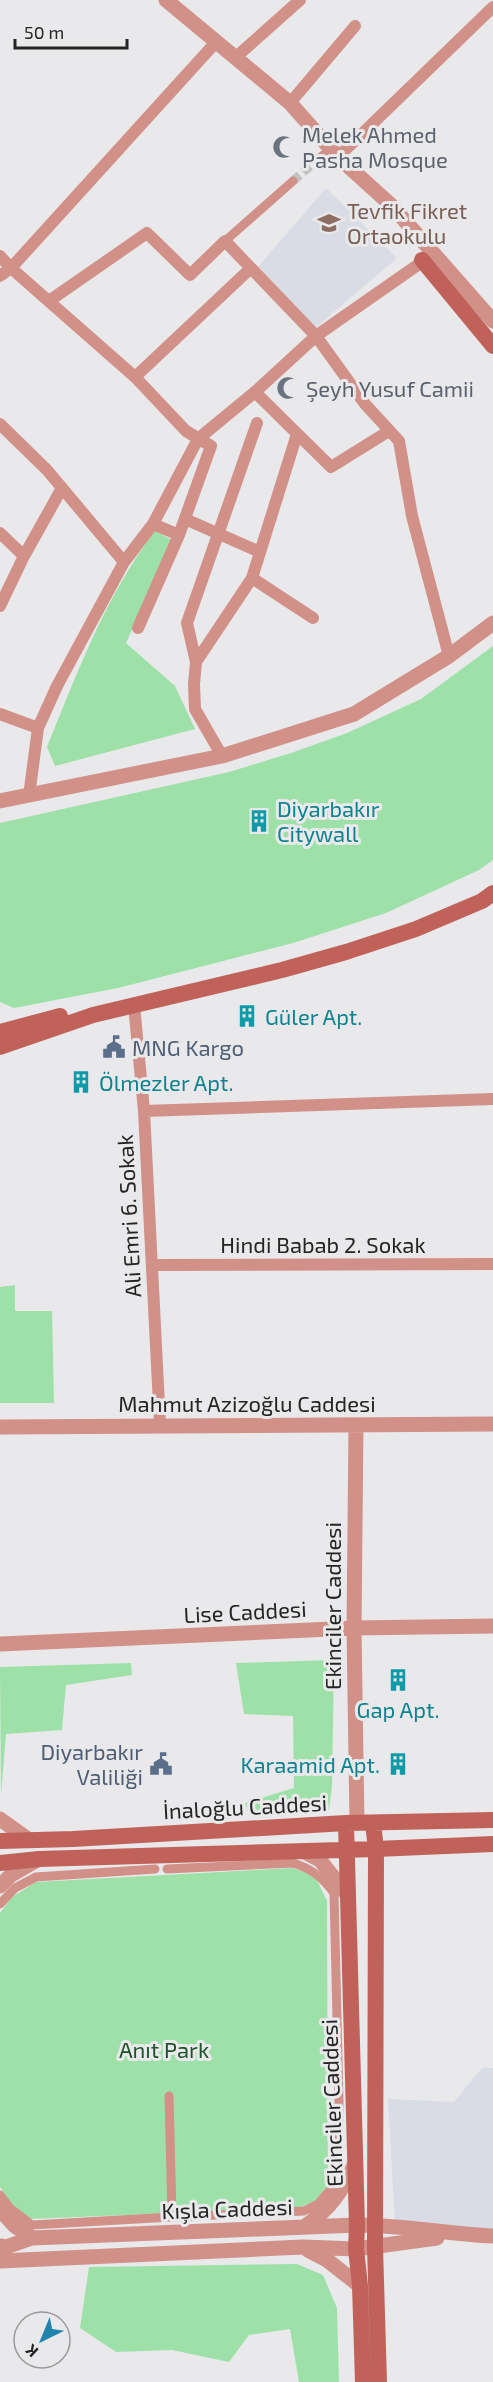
<svg xmlns="http://www.w3.org/2000/svg" width="493" height="2382" viewBox="0 0 493 2382" font-family="'Exo 2',sans-serif">
	<style>
		.built { fill: #d9dce5 }
		.green { fill: #9ee1a8 }
		.lines { fill: none; stroke-linecap: round; stroke-linejoin: round }
		.pedestrian-tunnel { stroke: #c2c2c3; stroke-width: 9; stroke-dasharray: 9 4.5; stroke-linecap: butt }
		.pedestrian { stroke: #d19088; stroke-width: 9 }
		.minor { stroke: #d19088; stroke-width: 12 }
		.tertiary { stroke: #d19088; stroke-width: 15 }
		.secondary { stroke: #c06259; stroke-width: 16 }
		.labels { text-anchor: middle; dominant-baseline: central; stroke-width: 6; stroke-linejoin: round; paint-order: stroke }
		.worship-label { font-size: 22px; fill: #5b616d; stroke: #e9e9eb; text-anchor: start }
		.education-label { font-size: 22px; fill: #785e54; stroke: #e9e9eb; text-anchor: start }
		.culture-label { font-size: 22px; fill: #0d838f; stroke: #e9e9eb; text-anchor: start }
		.service-label { font-size: 22px; fill: #4e5e75; stroke: #e9e9eb; text-anchor: start }
		.street-label { font-size: 22px; fill: #242424; stroke: #e9e9eb }
		.park-label { font-size: 22px; fill: #1d532a; stroke: #e9e9eb }
	</style>
	<rect width="100%" height="100%" fill="#e9e9eb"/>
	<path class="built" d="M326 188 397 258 315 328 258 267Z
		M482 2068H493V2228L459 2235 395 2222 388 2099 454 2102Z"/>
	<path class="green" d="M155 531 172 540 126 643 175 686 195 729 55 766 47 747C78 671 105 597 155 531Z
		M493 646V860L479 870 386 913 293 943 118 988 14 1008 0 1002V823L229 772 291 753 347 733 421 699Z
		M15 1285V1311H52L54 1403H0V1287Z
		M334 1660 332 1786 329 1810 248 1811 245 1803 294 1788 293 1716 244 1714 236 1663Z
		M131 1663 132 1675 66 1685 62 1730 6 1734 1 1795 0 1667Z
		M292 1868 315 1876 327 1901 328 2185 315 2201 298 2208 29 2219 11 2203 0 2187V1913L12 1897 36 1882Z
		M297 2264 323 2275 337 2308 339 2382H299L290 2329 249 2335 229 2362 172 2350 116 2352 80 2328 89 2267Z"/>
	<g class="lines">
		<path class="pedestrian-tunnel" d="M293 181 317 160"/>
		<path class="pedestrian" d="M317 160 331 149
			M225 241 293 181
			M167 1869 293 1863C312 1869 322 1877 334 1893L339 2101 338 2167 331 2189 318 2204 304 2211 172 2217
			M0 1904 15 1888 36 1877 155 1869
			M0 2195 10 2208 32 2225 172 2217 169 2096"/>
		<path class="minor" d="M236 57 300 0
			M290 103 355 26
			M338 157 493 7
			M0 256 11 268 217 41
			M0 276 11 268 135 377 186 431 211 446 179 535 153 524
			M49 301 147 233 190 275 225 241 316 336 365 404 399 441 412 516 449 656
			M135 377 251 268
			M255 392 331 467 389 431
			M0 424 47 470 124 562
			M185 519 260 552
			M0 533 24 556 0 606
			M24 556 62 488
			M252 578 313 618
			M138 628 179 535
			M196 662 187 623 257 423
			M0 714 38 728
			M222 756 195 709 194 684 196 662 252 578 297 434
			M29 796 38 728 57 686 124 562 153 524 198 439 255 392 316 336 429 257
			M134 1005 144 1111 160 1424
			M144 1111 493 1099
			M153 1265 493 1264"/>
		<path class="tertiary" d="M166 0 290 103 338 157 391 205 493 321
			M0 801 222 756 354 714 449 656 493 623
			M356 1426 354 1628 357 1823
			M0 1427 493 1424
			M0 1644 354 1628 493 1626
			M0 1819 28 1839
			M303 1851 320 1860 348 1896
			M0 1886 11 1875 39 1859
			M0 2210 15 2226 32 2238
			M304 2227C330 2209 342 2192 355 2163
			M0 2246 6 2247 32 2238 357 2225C403 2225 448 2234 493 2236
			M308 2250 327 2260 360 2286
			M0 2261 303 2247 356 2249 437 2238"/>
		<path class="secondary" d="M422 260 493 346
			M0 1032 60 1016
			M0 1047 93 1015 282 970 346 952 416 929 482 901 493 893
			M346 1823 357 2225 356 2249 360 2286 363 2382
			M373 1823 376 1849 375 2247 379 2382
			M0 1841 73 1839 346 1823 493 1820
			M0 1863 39 1859 376 1849 493 1844"/>
	</g>
	<defs>
		<g id="mosque-bare" transform="scale(1.8)"><path d="M3.5-4.9A6 6 0 1 0 3.5 4.9A5 5 0 1 1 3.5-4.9Z" fill="#6b7280" stroke="#e9e9eb" stroke-width="2.5" paint-order="stroke"/></g>
		<g id="school-bare" transform="scale(1.8)"><path d="M0-5L7-2L0 1L-7-2ZM-4 1L0 2.5L4 1V4Q0 6-4 4Z" fill="#8d6e63" stroke="#e9e9eb" stroke-width="2.5" paint-order="stroke"/></g>
		<g id="building-bare" transform="scale(1.8)"><path d="M-4-6H4V6H1V3H-1V6H-4ZM-2.5-4.3h1.7v1.8h-1.7ZM.8-4.3h1.7v1.8H.8ZM-2.5-1h1.7V.8h-1.7ZM.8-1h1.7V.8H.8Z" fill="#0f9aa8" stroke="#e9e9eb" stroke-width="2.5" paint-order="stroke"/></g>
		<g id="civic-bare" transform="scale(1.8)"><path d="M-.6-6.5H3V-4.5H.6V-3L4-1V1h2V6H-6V1h2V-1L-.6-3ZM-1.2 2.5V6h2.4V2.5Z" fill="#5c6f8a" stroke="#e9e9eb" stroke-width="2.5" paint-order="stroke"/></g>
	</defs>
	<g fill-rule="evenodd">
		<use href="#mosque-bare" x="284" y="147"/>
		<use href="#school-bare" x="329" y="223"/>
		<use href="#mosque-bare" x="288" y="388"/>
		<use href="#building-bare" x="259" y="821"/>
		<use href="#building-bare" x="247" y="1016"/>
		<use href="#civic-bare" x="114" y="1047"/>
		<use href="#building-bare" x="81" y="1082"/>
		<use href="#building-bare" x="398" y="1680"/>
		<use href="#civic-bare" x="161" y="1764"/>
		<use href="#building-bare" x="398" y="1764"/>
	</g>
	<g class="labels">
		<g class="worship-label">
			<text x="302" y="134">Melek Ahmed<tspan x="302" dy="25">Pasha Mosque</tspan></text>
			<text x="306" y="388">Şeyh Yusuf Camii</text>
		</g>
		<g class="education-label">
			<text x="347" y="210">Tevfik Fikret<tspan x="347" dy="25">Ortaokulu</tspan></text>
		</g>
		<g class="culture-label">
			<text x="277" y="808">Diyarbakır<tspan x="277" dy="25">Citywall</tspan></text>
			<text x="265" y="1016">Güler Apt.</text>
			<text x="99" y="1082">Ölmezler Apt.</text>
			<text x="398" y="1709" text-anchor="middle">Gap Apt.</text>
			<text x="380" y="1764" text-anchor="end">Karaamid Apt.</text>
		</g>
		<g class="service-label">
			<text x="132" y="1047">MNG Kargo</text>
			<text x="143" y="1751" text-anchor="end">Diyarbakır<tspan x="143" dy="25">Valiliği</tspan></text>
		</g>
		<g class="street-label">
			<text transform="translate(128 1216) rotate(-93)">Ali Emri 6. Sokak</text>
			<text x="323" y="1244">Hindi Babab 2. Sokak</text>
			<text x="247" y="1403">Mahmut Azizoğlu Caddesi</text>
			<text transform="translate(332 1606) rotate(-90)">Ekinciler Caddesi</text>
			<text transform="translate(245 1611) rotate(-3)">Lise Caddesi</text>
			<text transform="translate(245 1806) rotate(-3)">İnaloğlu Caddesi</text>
			<text transform="translate(331 2103) rotate(-92)">Ekinciler Caddesi</text>
			<text transform="translate(227 2208) rotate(-2)">Kışla Caddesi</text>
		</g>
		<g class="park-label">
			<text x="164" y="2049">Anıt Park</text>
		</g>
	</g>
	<g transform="translate(42 2340) rotate(223)"><circle r="28" fill="#e9e9eb" stroke="#9a9a9b" stroke-width="1.5"/>
	<path d="M0-4.5L10 22L0 15L-10 22Z" fill="#2183ae"/>
	<text y="-9" font-size="16" font-weight="bold" text-anchor="middle" fill="#242424">K</text>
	</g>
	<path d="M15 39v9h112v-9" fill="none" stroke="#242424" stroke-width="3"/>
	<text x="24" y="39" font-size="18" fill="#242424" stroke="#e9e9eb" stroke-width="4.5" paint-order="stroke">50 m</text>
</svg>
